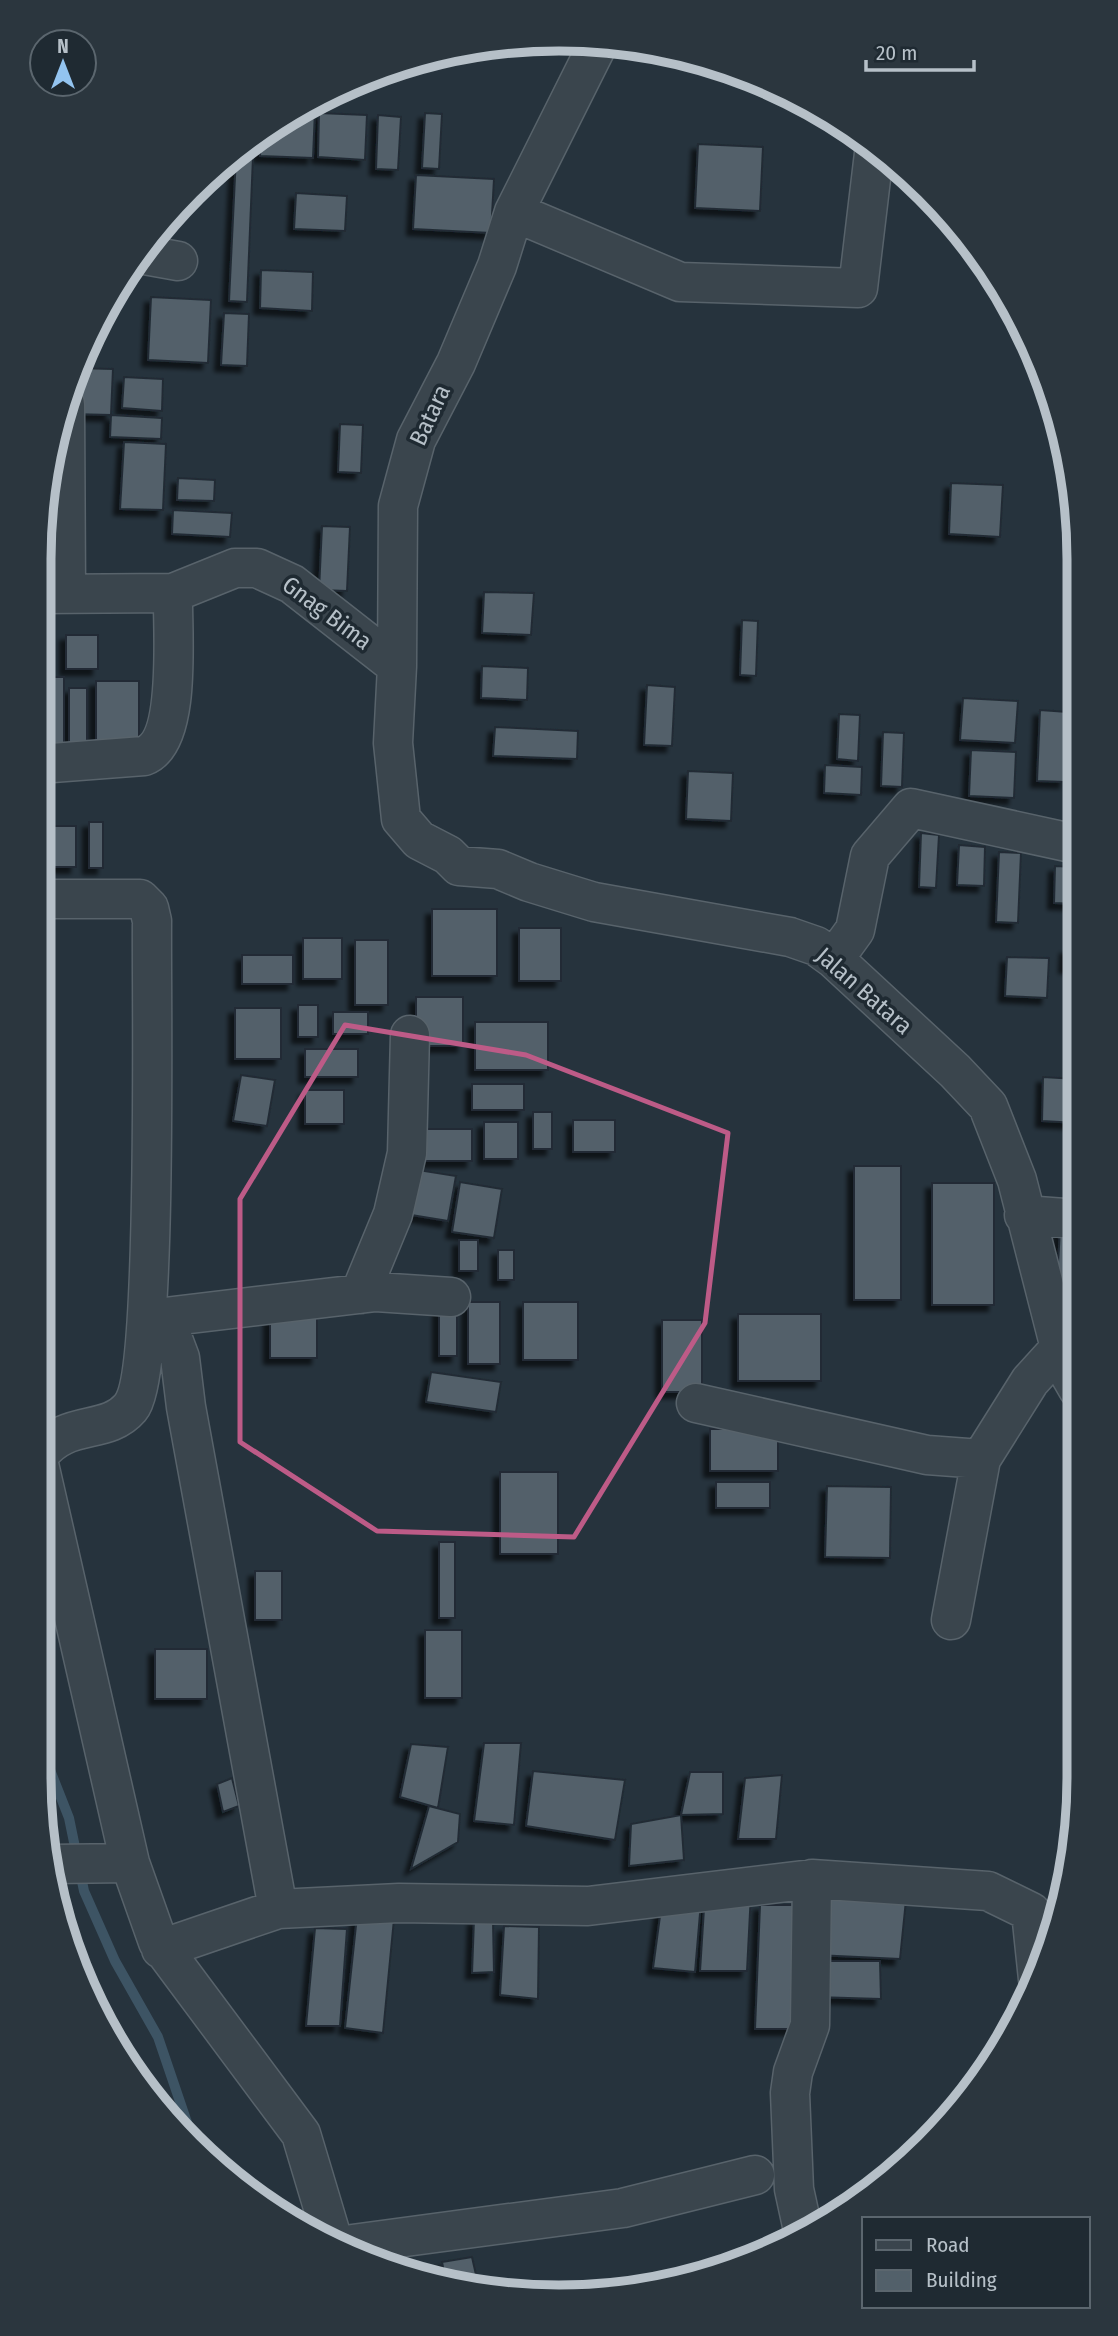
<svg xmlns="http://www.w3.org/2000/svg" width="1118" height="2336" viewBox="0 0 1118 2336" font-family="'Fira Sans Condensed',sans-serif">
	<style>
		.lines { fill: none; stroke-linecap: round; stroke-linejoin: round }
		.stream { stroke: #3d5464; stroke-width: 10 }
		.building { fill: #52606a; stroke: #212c34; stroke-width: 2; filter: url(#shadow) }
		.minor-casing { stroke: #58636b; stroke-width: 41 }
		.minor { stroke: #3a454d; stroke-width: 38 }
		.marked { fill: none; stroke: #bd5b87; stroke-width: 5; stroke-linejoin: round }
		.labels { text-anchor: middle; dominant-baseline: central; stroke-width: 7; stroke-linejoin: round; paint-order: stroke }
		.street-label { font-size: 24px; fill: #b6c0c8; stroke: #1f2a32 }
		.rim { fill: none; stroke: #b6c0c8; stroke-width: 9 }
	</style>
	<defs>
		<filter id="shadow"><feDropShadow dx="-6" dy="6" stdDeviation="2" flood-color="#0009"/></filter>
	</defs>
	<rect width="100%" height="100%" fill="#26333d"/>
	<g class="lines">
		<path class="stream" d="M39 1742 69 1818 84 1891 115 1961 158 2037 195 2146"/>
	</g>
	<path class="building" d="M302 109 315 110 313 158 260 156 261 134Z
		M319 113 367 115 365 160 318 157Z
		M425 113 442 114 439 169 422 168Z
		M378 115 401 117 398 170 376 169Z
		M698 144 763 147 760 211 695 208Z
		M236 156 253 157 247 302 229 301Z
		M416 175 494 179 491 233 413 229Z
		M296 193 347 196 345 231 294 229Z
		M261 270 313 272 312 311 260 308Z
		M151 297 211 300 208 363 148 360Z
		M224 313 249 314 247 366 221 365Z
		M76 368 113 369 111 415 70 414Z
		M124 377 163 379 162 411 122 408Z
		M111 415 162 418 161 439 110 437Z
		M340 424 363 425 361 473 338 472Z
		M124 442 166 444 163 510 120 509Z
		M178 478 215 480 214 501 177 500Z
		M951 483 1003 485 1000 537 949 534Z
		M44 501H55L53 542 40 541Z
		M173 510 232 513 230 537 172 534Z
		M322 526 350 527 347 591 319 590Z
		M484 592 534 593 531 635 482 633Z
		M39 617H43V668H39Z
		M742 620 758 621 756 676 740 675Z
		M66 635H98V669H66Z
		M482 666 528 668 527 700 481 698Z
		M39 677H64V755H39Z
		M96 681H139V745H96Z
		M647 685 675 687 672 746 644 745Z
		M69 688H87V747H69Z
		M963 698 1018 701 1015 743 960 740Z
		M1040 710 1068 712 1065 782 1037 781Z
		M839 714 860 715 858 761 837 759Z
		M495 727 578 731 577 759 493 756Z
		M883 732 904 733 902 787 881 786Z
		M971 750 1016 752 1014 798 969 796Z
		M825 765 862 767 861 795 824 793Z
		M688 771 733 773 731 821 686 819Z
		M89 822H103V868H89Z
		M42 826H76V867H42Z
		M921 833 939 835 936 888 919 887Z
		M959 845 985 847 984 886 957 885Z
		M999 852 1021 853 1018 923 996 922Z
		M1055 866 1076 867V904L1054 903Z
		M432 909H497V976H432Z
		M519 928H561V981H519Z
		M303 938H342V979H303Z
		M355 940H388V1005H355Z
		M1066 948 1077 949V967H1065Z
		M242 955H293V984H242Z
		M1007 957 1049 958 1047 998 1005 996Z
		M416 997H463V1046H416Z
		M298 1005H318V1037H298Z
		M235 1008H281V1059H235Z
		M333 1012H368V1034H333Z
		M475 1022H548V1070H475Z
		M305 1049H358V1077H305Z
		M241 1075 275 1080 267 1126 233 1121Z
		M1043 1077 1077 1079V1123L1042 1121Z
		M472 1084H524V1110H472Z
		M305 1090H344V1124H305Z
		M533 1112H552V1149H533Z
		M573 1120H615V1152H573Z
		M484 1122H518V1159H484Z
		M415 1129H472V1161H415Z
		M854 1166H901V1300H854Z
		M406 1168 456 1176 448 1221 399 1213Z
		M460 1182 502 1189 494 1238 452 1232Z
		M932 1183H994V1305H932Z
		M1060 1230 1078 1231V1282L1057 1281Z
		M459 1240H478V1271H459Z
		M498 1250H514V1280H498Z
		M468 1302H500V1364H468Z
		M523 1302H578V1360H523Z
		M439 1305H457V1356H439Z
		M270 1308H317V1358H270Z
		M738 1314H821V1381H738Z
		M662 1320H702V1392H662Z
		M431 1372 501 1382 496 1412 426 1402Z
		M710 1429H778V1471H710Z
		M500 1472H558V1554H500Z
		M716 1482H770V1508H716Z
		M827 1486 891 1487 890 1558 825 1557Z
		M439 1542H455V1618H439Z
		M255 1571H282V1620H255Z
		M425 1630H462V1698H425Z
		M155 1649H207V1699H155Z
		M484 1743H521L514 1825 474 1821Z
		M411 1744 448 1747 438 1808 400 1797Z
		M533 1771 625 1780 615 1840 526 1826Z
		M690 1772H723V1814L681 1815Z
		M782 1775 776 1839H738L745 1778Z
		M232 1778 239 1806 223 1812 217 1784Z
		M429 1806 460 1814 458 1842 411 1869Z
		M681 1815 684 1860 629 1866 631 1824Z
		M705 1893H751L747 1971H700Z
		M819 1899 906 1900 900 1959 816 1955Z
		M662 1901 701 1902 695 1972 653 1968Z
		M760 1905H804V2029H755Z
		M357 1916 394 1919 383 2033 345 2028Z
		M474 1919 493 1921 494 1972 472 1973Z
		M504 1926 539 1927 538 1999 500 1995Z
		M315 1928 347 1929 340 2026H306Z
		M817 1961H880L881 1999 815 1997Z
		M472 2257 479 2288 457 2287 446 2283 442 2262Z"/>
	<g class="lines">
		<g class="minor-casing">
			<path id="minor" d="M599 42 514 212 497 266 456 363 416 440 398 506 397 666 393 743 401 819 419 840 448 855 459 866 498 869 529 882 594 902 790 937 816 946 834 959 955 1071 988 1106 1017 1180 1060 1348 1067 1370 1078 1389
				M514 212 680 282 858 288 875 145
				M139 254 178 261
				M65 404 66 592
				M39 594 173 593 235 568H257L292 584 397 666
				M39 764 144 756C183 742 172 629 173 593
				M834 959 855 930 870 856 911 808 1076 844
				M1024 1215 1078 1219
				M360 1294 393 1214 407 1153 410 1035
				M165 1318 180 1358 186 1407 278 1909
				M148 1319 376 1292 451 1297
				M696 1403 927 1455 981 1459
				M39 1455C67 1418 106 1436 130 1408 159 1375 151 990 152 921L149 908 140 899H39
				M39 1464 130 1863 158 1942 301 2134 333 2241
				M951 1620 981 1459 1030 1381 1060 1348
				M53 1864 130 1863
				M161 1949 278 1909 399 1903 588 1906 812 1879 988 1891 1031 1912 1038 1979
				M804 2235 794 2189 790 2093 793 2072 810 2025 812 1879
				M345 2245 623 2208 755 2175"/>
		</g>
		<use href="#minor" class="minor"/>
	</g>
	<path class="marked" d="M345 1025 526 1055 728 1133 705 1323 574 1537 377 1531 240 1442V1199Z"/>
	<g class="labels">
		<g class="street-label">
			<text transform="translate(430 415) rotate(-65)">Batara</text>
			<text transform="translate(327 613) rotate(37)">Gnag Bima</text>
			<text transform="translate(864 991) rotate(41)">Jalan Batara</text>
		</g>
	</g>
	<path d="M0 0H1118V2336H0ZM559 51H559A508 508 0 0 1 1067 559V1777A508 508 0 0 1 559 2285H559A508 508 0 0 1 51 1777V559A508 508 0 0 1 559 51Z" fill="#2b363e" fill-rule="evenodd"/>
	<path class="rim" d="M559 51H559A508 508 0 0 1 1067 559V1777A508 508 0 0 1 559 2285H559A508 508 0 0 1 51 1777V559A508 508 0 0 1 559 51Z"/>
	<rect x="862" y="2217" width="228" height="91" fill="#1f2a32" stroke="#5b666e" stroke-width="2"/>
	<rect x="876" y="2240" width="35" height="10" fill="#3a454d" stroke="#5b666e" stroke-width="2"/>
	<text x="926" y="2252" font-size="21" fill="#b6c0c8">Road</text>
	<rect x="876" y="2270" width="35" height="21" fill="#52606a" stroke="#5b666e" stroke-width="2"/>
	<text x="926" y="2287" font-size="21" fill="#b6c0c8">Building</text>
	<g transform="translate(63 63)"><circle r="33" fill="#1f2a32" stroke="#5b666e" stroke-width="2"/>
	<path d="M0-5L12 26L0 18L-12 26Z" fill="#93c4f0"/>
	<text y="-10" font-size="19" font-weight="bold" text-anchor="middle" fill="#b6c0c8">N</text>
	</g>
	<path d="M866 60v10h108v-10" fill="none" stroke="#b6c0c8" stroke-width="3.5"/>
	<text x="876" y="60" font-size="21" fill="#b6c0c8" stroke="#1f2a32" stroke-width="5" paint-order="stroke">20 m</text>
</svg>
